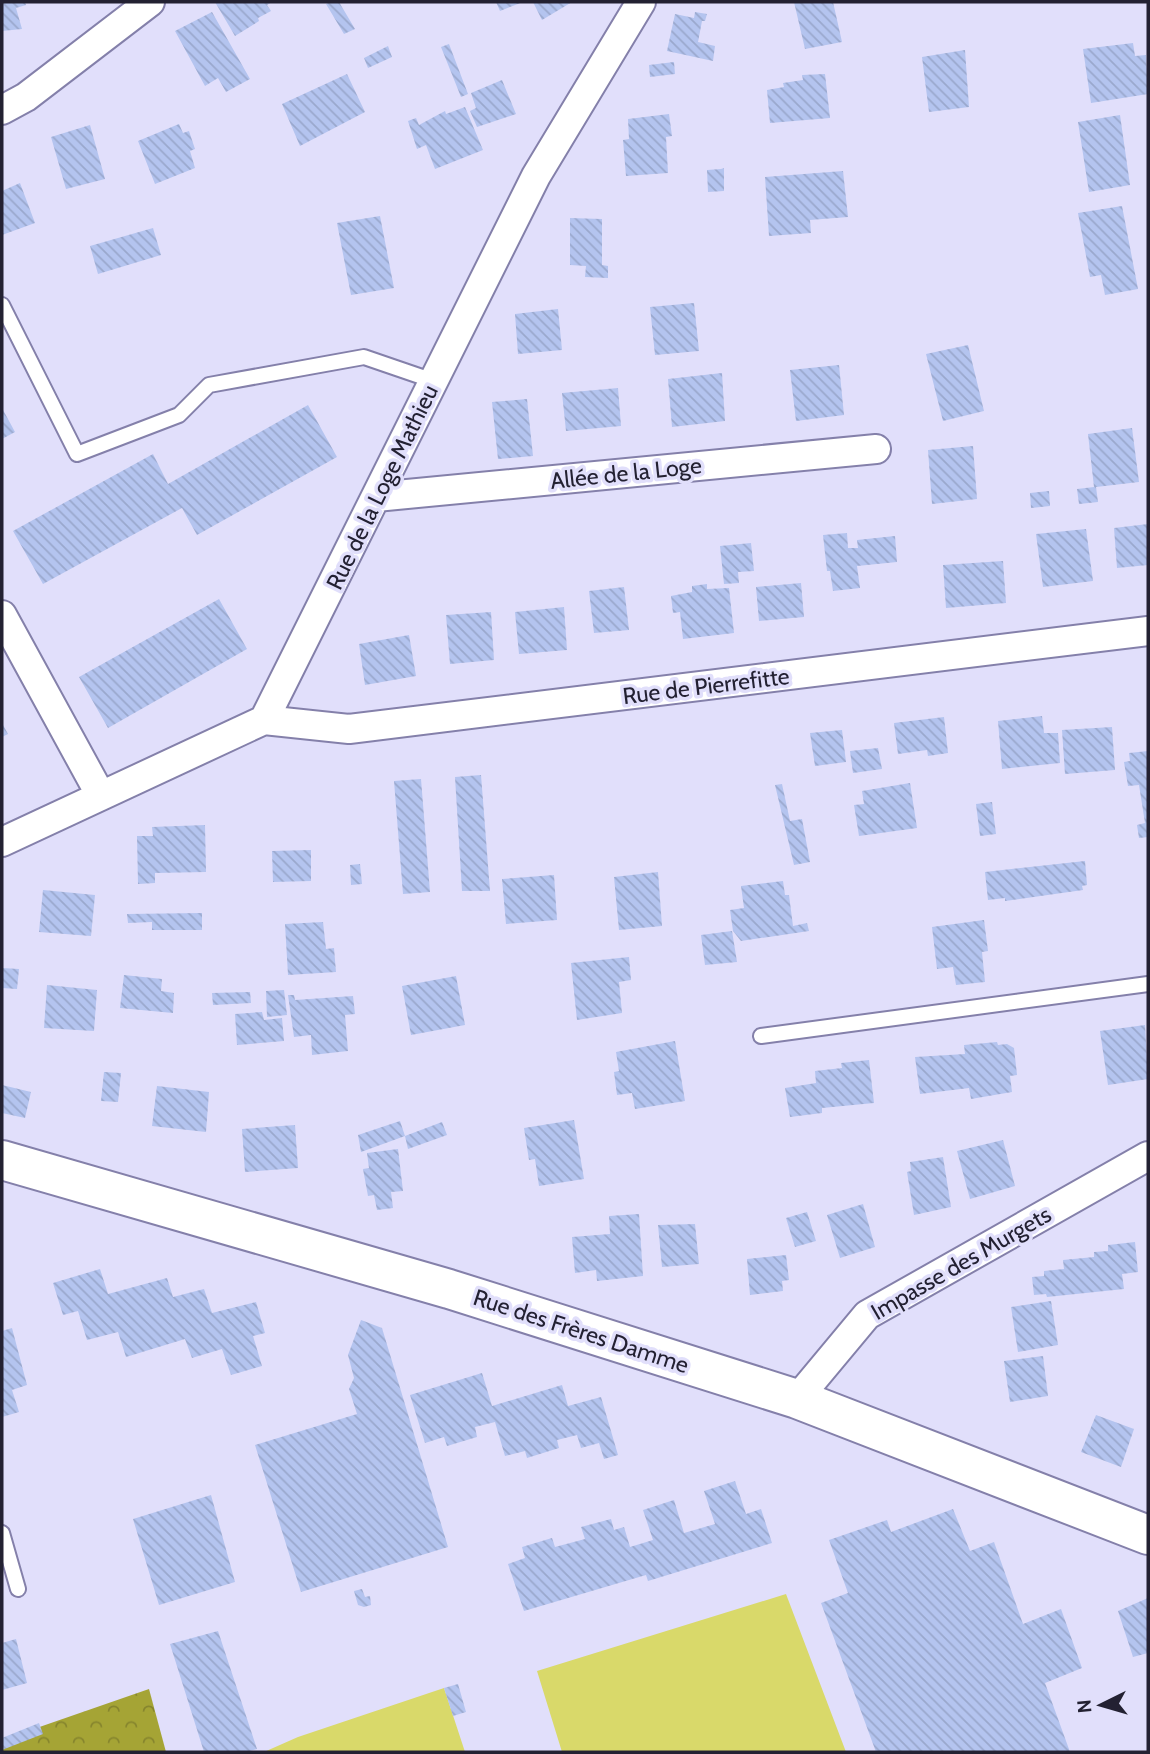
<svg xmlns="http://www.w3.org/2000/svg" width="1150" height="1754" viewBox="0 0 1150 1754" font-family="Cabin,sans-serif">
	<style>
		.forest { fill: url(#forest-crowns) }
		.garden { fill: #d9d96a }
		.building { fill: url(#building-back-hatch) }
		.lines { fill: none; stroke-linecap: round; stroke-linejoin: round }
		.lane-casing { stroke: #8480aa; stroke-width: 18 }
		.street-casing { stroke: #8480aa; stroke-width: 32 }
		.secondary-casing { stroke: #8480aa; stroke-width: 42 }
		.lane { stroke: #fff; stroke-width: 14 }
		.street { stroke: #fff; stroke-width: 28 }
		.secondary { stroke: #fff; stroke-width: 38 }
		.labels { text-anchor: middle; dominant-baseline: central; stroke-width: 7; stroke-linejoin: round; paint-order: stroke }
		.street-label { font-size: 23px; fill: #232132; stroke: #e1dffb }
	</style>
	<defs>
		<pattern id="forest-crowns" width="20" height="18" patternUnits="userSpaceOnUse" patternTransform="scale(1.75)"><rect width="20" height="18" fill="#a5a435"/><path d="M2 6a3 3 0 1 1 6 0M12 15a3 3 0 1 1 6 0" fill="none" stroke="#86852d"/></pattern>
		<pattern id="building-back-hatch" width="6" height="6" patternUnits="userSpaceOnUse" patternTransform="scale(1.75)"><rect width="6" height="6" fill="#b4c4ef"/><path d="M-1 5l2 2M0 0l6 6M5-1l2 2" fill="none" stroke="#9aa8cd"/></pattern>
	</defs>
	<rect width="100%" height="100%" fill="#e1dffb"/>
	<path class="forest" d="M149 1689 166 1752H2V1740Z"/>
	<path class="garden" d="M786 1594 846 1752H562L537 1671Z
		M444 1688 465 1752H264L298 1737Z"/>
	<path class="building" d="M2 2H25L26 5 16 8 22 29 2 31Z
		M215 2H272L267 5 271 11 258 18 259 21 235 36Z
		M330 2H339L355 29 344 34 326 4Z
		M496 2H523L500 11Z
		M533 2H572L542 20Z
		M794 2H833L842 42 805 49Z
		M212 12 250 79 226 92 218 78 205 86 175 31Z
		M695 12 707 14 705 21H702L698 42 715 46 713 61 667 51 675 14 694 18Z
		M1133 43 1135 56 1146 55 1148 94 1091 103 1083 49Z
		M449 44 468 94 461 97 441 47Z
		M388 46 392 57 368 68 364 58Z
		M965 50 969 107 929 112 922 57Z
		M674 62 675 74 650 77 649 65Z
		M347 74 365 112 300 146 282 104Z
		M825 74 830 118 770 123 767 90 784 87 783 83 803 80 802 75Z
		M502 80 516 114 477 127 470 111 476 108 471 93Z
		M465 107 483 150 435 169 426 145 417 149 408 121 416 118 419 125 445 111 446 114Z
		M669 114 672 136 666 137 668 173 626 176 623 140 629 139 628 119Z
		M1120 115 1130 185 1089 192 1078 122Z
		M179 124 183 133 189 131 195 149 190 151 195 168 155 184 138 141Z
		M90 125 105 179 66 189 51 137Z
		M721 169 724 168V191L708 192 707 170Z
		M843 171 848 217 810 220 811 233 769 236 765 177Z
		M20 183 35 223 2 235V191Z
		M1122 206 1138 289 1105 295 1101 275 1090 277 1078 213Z
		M380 216 394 288 351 295 337 223Z
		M570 218 602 219V265L608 266V278L585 277 586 266 570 265Z
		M153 228 161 255 98 274 90 246Z
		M694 303 699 351 655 355 650 307Z
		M558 309 562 350 518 354 515 314Z
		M968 345 984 411 943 421 926 354Z
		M839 365 844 415 796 421 790 370Z
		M722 373 725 421 672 427 668 379Z
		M618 388 621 426 566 431 562 393Z
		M527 399 533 456 498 459 492 402Z
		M308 405 337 457 197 535 182 508 43 584 13 531 153 454 168 484Z
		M2 408 15 432 2 439Z
		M1132 428 1139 482 1096 487 1098 502 1079 504 1077 489 1094 487 1088 434Z
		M973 446 977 499 932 504 928 450Z
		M1049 491 1050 506 1031 508 1030 493Z
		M1148 524V565L1117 568 1114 528Z
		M1086 529 1093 581 1043 587 1036 534Z
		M847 533 848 548H858L857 540 895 536 897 562 857 566 860 588 833 591 830 571H827L823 535Z
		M751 543 754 571 738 572 739 583 724 584 720 546Z
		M1003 561 1006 603 946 608 943 565Z
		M801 583 804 617 759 621 756 587Z
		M707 584V589L729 588 734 633 683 639 680 612 673 613 671 596 692 592V586Z
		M624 587 629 630 594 633 589 591Z
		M219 599 247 649 108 728 79 677Z
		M564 607 567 650 519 654 515 612Z
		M491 612 494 660 450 664 446 615Z
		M409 635 416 676 365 685 359 644Z
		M1042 716 1044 733H1058L1060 763 1002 769 998 721Z
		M944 717 948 753 928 756 927 750 898 754 894 723Z
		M2 723 8 734 2 737Z
		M1112 727 1115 770 1065 774 1062 730Z
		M842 730 846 762 815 766 810 733Z
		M878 748 882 769 853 773 850 751Z
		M1148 751V837L1139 838 1137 825 1145 823 1139 785 1128 786 1124 762 1130 761 1129 753Z
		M481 775 490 891H462L455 777Z
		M421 779 430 892 403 894 394 781Z
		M910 783 917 828 859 836 854 805 864 804 862 791Z
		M782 784 790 821 802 819 810 862 794 865 775 785Z
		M992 802 996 834 980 836 976 804Z
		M205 825 206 872 155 873V883L138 884 137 836H153L152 827Z
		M311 850V881L273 882 272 851Z
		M1085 861 1087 885 1082 886 1083 890 1005 901V898L988 900 985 872Z
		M360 864 362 884 351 885 350 865Z
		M658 872 662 926 619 930 614 877Z
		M554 875 557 920 506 924 502 879Z
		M783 881 785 895H789L793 926 807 923 809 931 741 941 733 931 730 910 744 908 741 886Z
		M43 890 95 895 91 936 39 932Z
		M202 913V930H152V922L128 923 127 914Z
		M984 920 988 951 982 952 985 982 956 985 953 967 937 969 932 927Z
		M323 922 326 949 334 948 336 972 288 975 285 924Z
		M732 931 737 962 705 965 701 935Z
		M629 957 631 980 619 982 622 1013 577 1020 571 963Z
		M2 968 19 969 17 989 2 988Z
		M124 975 162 979 161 991 174 993 173 1013 120 1008Z
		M456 976 465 1025 411 1035 402 986Z
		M47 985 97 990 94 1031 44 1028Z
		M284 990 287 1015 267 1017 266 991Z
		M250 992 251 1003 213 1005 212 993Z
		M288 995H294L295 1000 353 996 355 1014 345 1015 348 1051 312 1055 311 1035 294 1037Z
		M262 1012 264 1020 282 1018 284 1041 237 1045 235 1014Z
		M1145 1025 1148 1079 1108 1085 1100 1031Z
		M675 1041 685 1101 635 1109 632 1093 617 1095 614 1072 619 1071 616 1052Z
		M997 1042 998 1045 1007 1044 1014 1048 1017 1075 1010 1076 1012 1092 971 1099 969 1088 920 1094 915 1057 965 1054 964 1045Z
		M869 1060 874 1103 822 1108V1113L790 1117 785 1088 816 1083 815 1071 842 1068 841 1063Z
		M104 1072 121 1073 118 1102 101 1101Z
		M2 1085 31 1092 25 1118 2 1113Z
		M157 1086 209 1092 206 1132 152 1126Z
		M574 1120 584 1179 539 1186 535 1159 529 1160 524 1128Z
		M400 1121 405 1136 361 1152 358 1135Z
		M442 1122 447 1135 408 1149 405 1136Z
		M295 1125 298 1168 245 1172 242 1129Z
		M1003 1140 1015 1186 970 1199 957 1151Z
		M398 1149 403 1191 391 1192 393 1208 377 1210 374 1195 368 1196 363 1169 369 1168 367 1153Z
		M943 1157 951 1207 914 1215 907 1172 911 1171 910 1162Z
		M863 1204 875 1247 840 1258 827 1215Z
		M807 1212 816 1241 795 1247 786 1218Z
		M639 1214 643 1276 597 1281 596 1270 575 1273 572 1237 610 1234 609 1216Z
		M695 1224 699 1264 662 1267 658 1225Z
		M1135 1242 1138 1272 1122 1274 1124 1289 1047 1297 1046 1294 1034 1295 1032 1277 1044 1276V1271L1064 1269 1063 1260 1094 1257V1252L1108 1251V1245Z
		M786 1255 789 1280 782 1281 783 1291 750 1295 747 1259Z
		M100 1269 108 1294 167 1278 173 1297 204 1289 212 1313 256 1302 265 1333 253 1336 262 1366 231 1375 222 1349 192 1358 185 1339 126 1357 118 1332 87 1340 78 1311 63 1315 53 1283Z
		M1051 1301 1058 1345 1018 1352 1011 1307Z
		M361 1320 382 1328 448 1547 301 1592 255 1445 357 1414 349 1389 354 1378 348 1355Z
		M12 1328 27 1385 12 1390 19 1412 2 1417V1331Z
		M1043 1356 1048 1396 1010 1402 1004 1361Z
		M482 1373 492 1406 562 1385 568 1406 601 1397 618 1455 604 1459 599 1443 581 1448 577 1435 557 1440 559 1448 527 1458 525 1451 505 1456 495 1422 475 1427 477 1437 447 1446 444 1437 425 1443 410 1395Z
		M1096 1415 1134 1429 1121 1467 1081 1452Z
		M735 1481 746 1514 761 1509 772 1543 648 1581 646 1575 524 1611 508 1564 525 1558 522 1547 552 1538 555 1547 585 1539 581 1527 611 1519 614 1530 624 1527 630 1547 653 1540 643 1510 674 1500 684 1533 715 1524 704 1491Z
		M211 1495 235 1582 159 1605 133 1519Z
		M953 1509 970 1551 994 1542 1023 1624 1061 1609 1082 1668 1045 1683 1070 1752H876L821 1603 848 1593 829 1540 887 1520 891 1532Z
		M362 1589 365 1597 370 1596 371 1605 364 1607 358 1605 354 1591Z
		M1148 1598V1653L1133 1657 1118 1611Z
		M218 1631 257 1749 246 1752H204L170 1644Z
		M16 1639 27 1683 2 1690V1643Z
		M458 1684 466 1712 453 1716 444 1688Z
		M39 1723 43 1734 2 1750V1738Z"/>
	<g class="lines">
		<g class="lane-casing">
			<path id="lane" d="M2 305 77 454 179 415 209 385 364 357 434 381
				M761 1036 1148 984
				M2 1533 18 1589"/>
		</g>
		<g class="street-casing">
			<path id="street" d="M2 110 26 97 150 2
				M376 497 876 449
				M2 615 101 796
				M264 720 349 729 1148 631
				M2 842 264 720 536 176 641 2
				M797 1399 867 1315 1148 1156"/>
		</g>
		<g class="secondary-casing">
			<path id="secondary" d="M2 1160 449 1289 797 1399 1148 1535"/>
		</g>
		<use href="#lane" class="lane"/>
		<use href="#street" class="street"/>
		<use href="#secondary" class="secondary"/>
	</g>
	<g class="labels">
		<g class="street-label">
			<text transform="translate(626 473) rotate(-6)">Allée de la Loge</text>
			<text transform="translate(382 487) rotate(-64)">Rue de la Loge Mathieu</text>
			<text transform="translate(706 686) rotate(-7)">Rue de Pierrefitte</text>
			<text transform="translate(961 1263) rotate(-30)">Impasse des Murgets</text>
			<text transform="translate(581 1331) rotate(18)">Rue des Frères Damme</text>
		</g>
	</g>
	<rect width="1150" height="1754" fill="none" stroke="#232132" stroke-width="7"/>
	<g transform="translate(1101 1705) rotate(265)" stroke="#e1dffb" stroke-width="5" paint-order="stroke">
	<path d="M0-5L12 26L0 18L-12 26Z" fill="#232132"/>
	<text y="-10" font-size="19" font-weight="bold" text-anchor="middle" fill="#232132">N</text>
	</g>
</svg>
